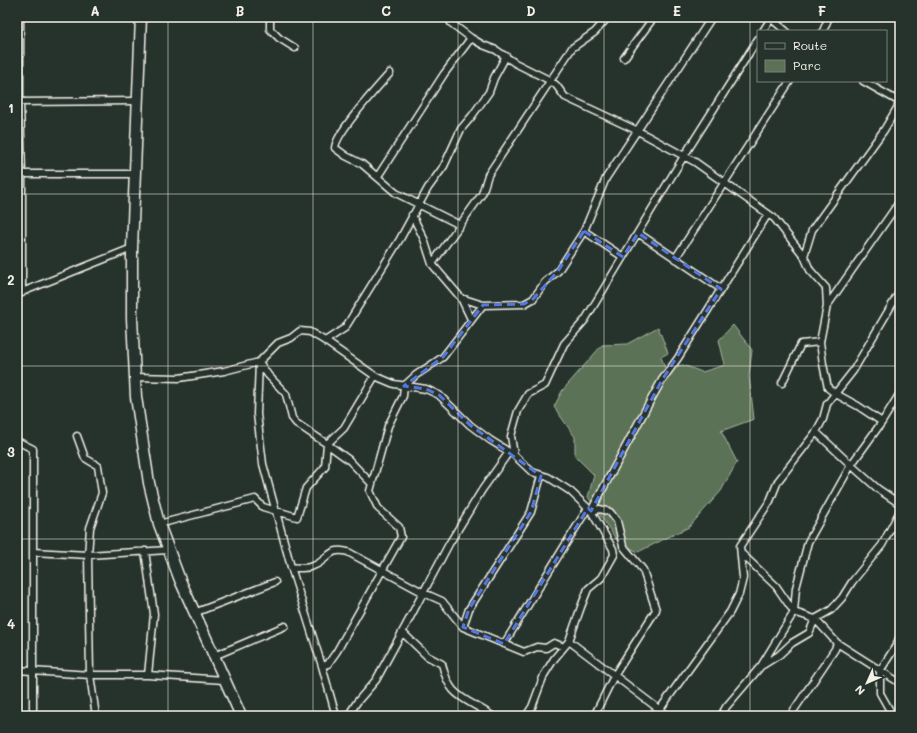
<svg xmlns="http://www.w3.org/2000/svg" width="917" height="733" viewBox="0 0 917 733" font-family="Mali,sans-serif">
	<style>
		.green { fill: #5b7257; stroke: #a8b2a0 }
		.lines { fill: none; stroke-linecap: round; stroke-linejoin: round }
		.minor-casing { stroke: #f4f1e8; stroke-width: 9 }
		.trunk-casing { stroke: #f4f1e8; stroke-width: 13 }
		.minor { stroke: #26332d; stroke-width: 6 }
		.trunk { stroke: #26332d; stroke-width: 10 }
		.marked { fill: none; stroke: #5377dc; stroke-width: 3; stroke-dasharray: 8 5; stroke-linejoin: round }
		.grid { fill: none; stroke: #f4f1e8; stroke-width: 1; stroke-opacity: 0.55 }
		.neatline { fill: none; stroke: #f4f1e8; stroke-width: 1.5 }
		.grid-label { font-size: 13px; text-anchor: middle; font-weight: bold; fill: #f4f1e8 }
	</style>
	<rect width="100%" height="100%" fill="#26332d"/>
	<filter id="ink" filterUnits="userSpaceOnUse"><feTurbulence type="fractalNoise" baseFrequency=".025" numOctaves="2"/><feDisplacementMap in="SourceGraphic" scale="8" xChannelSelector="R" yChannelSelector="G"/><feConvolveMatrix kernelMatrix="1 2 1 2 8 2 1 2 1" color-interpolation-filters="sRGB"/></filter>
	<g filter="url(#ink)">
		<path class="green" d="M733 325 752 350 749 376 754 419 721 431 737 462 721 491 689 527 638 552 618 542 588 497 594 475 575 456V437L554 407 562 391 602 345 627 344 658 327 668 353 661 357 665 368 683 365 702 372 725 365 719 340Z"/>
		<g class="lines">
			<g class="minor-casing">
				<path id="minor" d="M20 17V102L22 174V293
					M270 17V29L279 38 295 48
					M449 17 451 23 471 38 483 45 496 50 515 63 551 81 556 85 565 97 638 131 695 162 774 218 804 256 810 270 826 288 827 306 820 342 801 344 782 383
					M769 17 786 31
					M763 31 772 17
					M823 31 829 17
					M624 58 654 17
					M390 73C378 87 336 132 335 148L346 156 362 164 396 193 460 225
					M863 81 900 102
					M17 102 138 101
					M17 174H135
					M378 176 444 74 471 38
					M412 215 424 239 432 264 461 298 471 319
					M584 231 623 257
					M638 233 721 289
					M804 256 812 230 884 130 900 103
					M675 259 790 81
					M432 264 482 194 488 175 572 48 595 32 608 17
					M17 294 132 248
					M461 298 483 305 524 304 533 299 545 282 558 271 584 231 606 178 712 17
					M827 306 900 201
					M325 341 375 376 394 384 426 389 439 395 470 425 490 440 514 455 532 472 548 477 570 491 591 511 613 549 614 555 601 578 588 589 581 607 569 641 554 659 544 675 532 707 526 716
					M820 342 823 364 828 388 836 394 858 406 882 422
					M259 362 257 414 263 464 291 567 322 666 336 716
					M134 377 179 378 224 371 259 362 278 343 291 338 300 331 310 332 325 341 345 328 400 239 428 188 444 166 461 129 472 116 489 92 494 78 506 56
					M900 393 882 422 851 465 878 489 900 504
					M77 436 85 458 98 466 102 493 90 528 88 555 90 675 96 716
					M17 441 33 449V716
					M514 455 511 436 518 411 528 394 545 385 564 344 585 320 684 156 758 39
					M371 483 349 460 327 444 344 428 375 376
					M591 511 648 405 662 380 678 358 768 214
					M591 511 600 509 610 512 617 521 623 546 643 570 656 610 614 676 594 716
					M159 524 255 499 263 507 297 517 306 488 325 467 327 444 296 423 292 418 286 394 268 375 259 362
					M145 551 154 614 148 675
					M33 552 88 555 168 550
					M742 554 776 586 794 612 815 619 831 610 842 598 852 582 882 545 900 511
					M291 567C299 568 305 569 313 566 328 561 329 546 348 552L424 593 442 601 463 627 524 652 537 647 546 648 554 643 564 647
					M194 613 275 582
					M463 627 469 609 531 512 541 476
					M402 632 427 656 442 664C448 689 454 694 476 706 481 709 487 712 492 716
					M569 641 668 716
					M504 644 588 508
					M214 656 285 626
					M763 665 779 655 792 643 809 633 815 619 837 643 900 683
					M322 666 328 664 337 651 401 537 399 527 378 508 370 491 388 426 403 396 404 386 416 375 443 357 483 305
					M17 670 90 675H148L224 680
					M660 709 730 612 739 594 743 578 740 546 770 501 778 481 816 432 823 419 827 404 853 371 900 291
					M348 716 357 702 376 680 405 627 449 544 482 490 509 452
					M721 716 726 707 761 666 794 612 796 588 808 542 851 465 816 432
					M790 716 835 649 837 643
					M893 716 880 693V671L897 644 900 635"/>
			</g>
			<g class="trunk-casing">
				<path id="trunk" d="M141 17 132 248V318L136 397 149 483 159 524 180 580 241 716"/>
			</g>
			<use href="#minor" class="minor"/>
			<use href="#trunk" class="trunk"/>
		</g>
	</g>
	<path class="marked" d="M584 231 623 257 638 233 721 289 662 380 591 511 588 508 504 644 463 627 469 609 531 512 541 476 470 425 439 395 426 389 404 386 443 357 483 305 524 304 533 299 558 271Z"/>
	<path class="grid" d="M168 17V716M313 17V716M458 17V716M604 17V716M750 17V716M17 194H900M17 366H900M17 539H900"/>
	<rect width="917" height="733" fill="none" stroke="#26332d" stroke-width="44"/>
	<rect x="757" y="30" width="130" height="52" fill="#26332d" stroke="#787f78"/>
	<rect x="765" y="43" width="20" height="6" fill="#26332d" stroke="#787f78"/>
	<text x="793" y="50" font-size="12" fill="#f4f1e8">Route</text>
	<rect x="765" y="60" width="20" height="12" fill="#5b7257" stroke="#787f78"/>
	<text x="793" y="70" font-size="12" fill="#f4f1e8">Parc</text>
	<g transform="translate(867 683) rotate(225)" stroke="#26332d" stroke-width="3" paint-order="stroke">
	<path d="M0-3L7 15L0 10L-7 15Z" fill="#f4f1e8"/>
	<text y="-6" font-size="11" font-weight="bold" text-anchor="middle" fill="#f4f1e8">N</text>
	</g>
	<rect x="22" y="22" width="873" height="689" class="neatline"/>
	<g class="grid-label">
		<text x="95" y="16">A</text>
		<text x="240" y="16">B</text>
		<text x="386" y="16">C</text>
		<text x="531" y="16">D</text>
		<text x="677" y="16">E</text>
		<text x="822" y="16">F</text>
		<text x="11" y="113">1</text>
		<text x="11" y="285">2</text>
		<text x="11" y="457">3</text>
		<text x="11" y="629">4</text>
	</g>
</svg>
